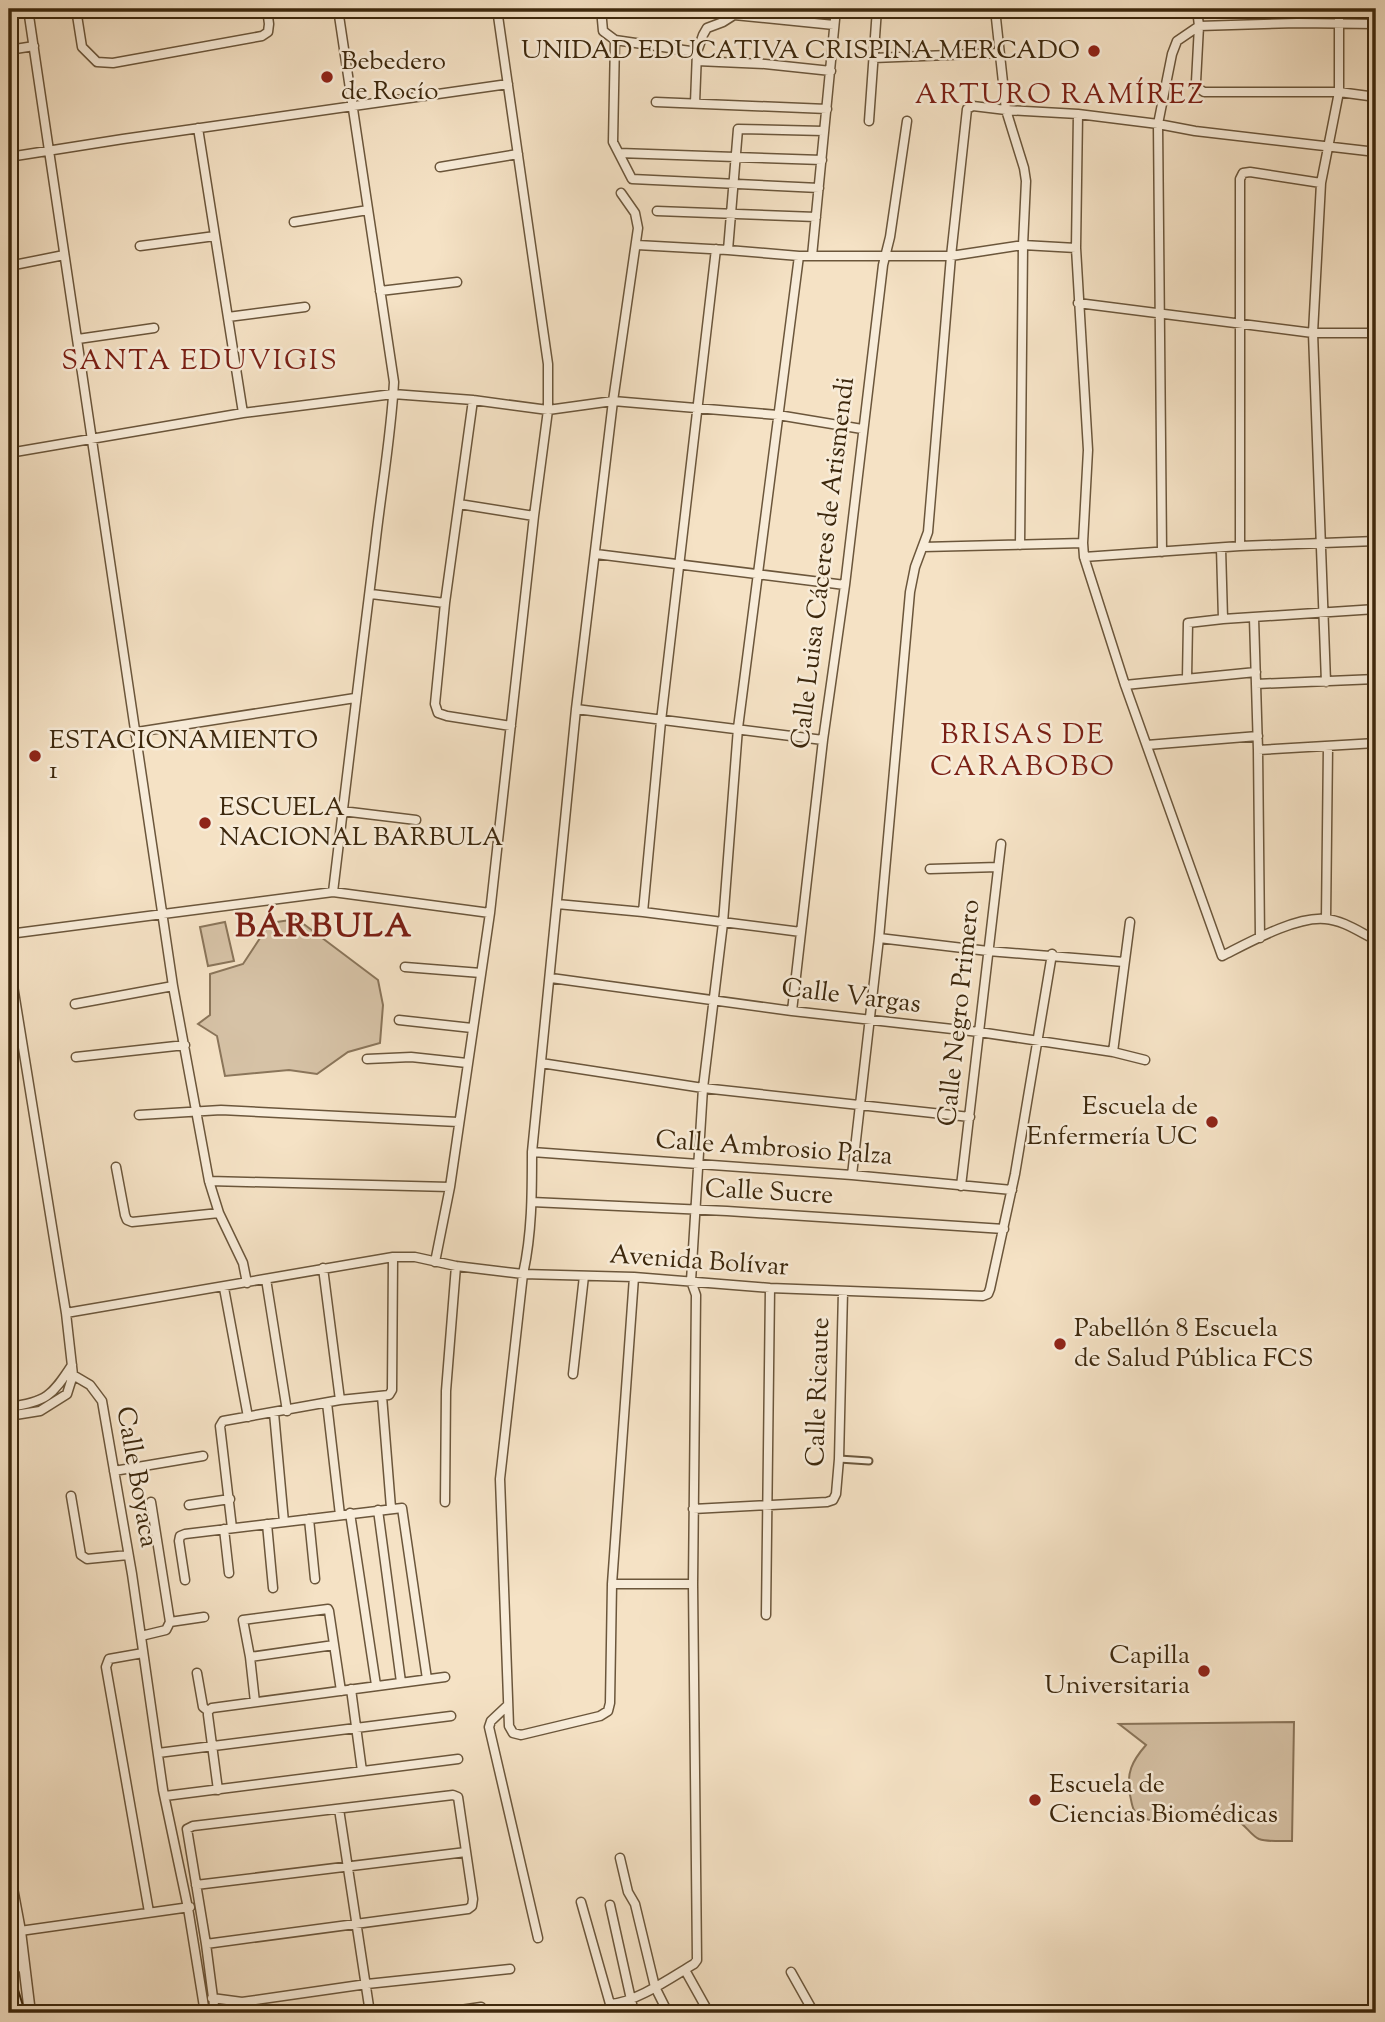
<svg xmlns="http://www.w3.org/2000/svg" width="1385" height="2022" viewBox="0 0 1385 2022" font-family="'Sorts Mill Goudy',serif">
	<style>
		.green { fill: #d6c2a6; stroke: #8a755a; stroke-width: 2 }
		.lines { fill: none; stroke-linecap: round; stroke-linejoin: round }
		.pedestrian-casing { stroke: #6b563b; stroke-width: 9 }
		.minor-casing { stroke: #6b563b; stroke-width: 11 }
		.tertiary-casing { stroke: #6b563b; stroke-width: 13 }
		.secondary-casing { stroke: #3d280d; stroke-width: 14 }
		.pedestrian { stroke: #f8ecd9; stroke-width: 5 }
		.minor { stroke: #f8ecd9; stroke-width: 8 }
		.tertiary { stroke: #f8ecd9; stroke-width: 10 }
		.secondary { stroke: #f8ecd9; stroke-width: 10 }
		.poi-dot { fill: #8f2418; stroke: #f8ecd9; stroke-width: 2.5 }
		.labels { text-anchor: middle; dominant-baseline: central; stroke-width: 5; stroke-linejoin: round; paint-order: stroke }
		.poi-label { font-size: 26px; fill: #3d280d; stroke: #f8ecd9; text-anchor: start }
		.street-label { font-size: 26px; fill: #3d280d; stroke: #f8ecd9 }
		.neighbourhood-label { font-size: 28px; letter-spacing: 2px; fill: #7a1f14; stroke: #f8ecd9 }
		.district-label { font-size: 33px; font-weight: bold; letter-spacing: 2px; fill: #7a1f14; stroke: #f8ecd9 }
	</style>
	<rect width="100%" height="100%" fill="#f5e2c5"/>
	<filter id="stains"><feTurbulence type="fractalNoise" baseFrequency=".00286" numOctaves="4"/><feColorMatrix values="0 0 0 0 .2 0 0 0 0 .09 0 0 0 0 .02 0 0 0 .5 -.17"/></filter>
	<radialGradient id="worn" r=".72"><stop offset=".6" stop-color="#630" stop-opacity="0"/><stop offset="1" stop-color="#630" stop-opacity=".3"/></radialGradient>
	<path class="green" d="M297 919 378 980 383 1005 380 1043 348 1052 317 1074 289 1070 225 1076 217 1036 198 1024 210 1015V974L243 964 270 923Z
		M225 922 234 961 208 966 200 927Z
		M1294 1722 1292 1841C1283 1841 1268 1842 1259 1839 1250 1835 1244 1822 1234 1819 1210 1810 1150 1835 1134 1810 1132 1807 1131 1799 1130 1795 1126 1773 1132 1761 1146 1745L1119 1724Z"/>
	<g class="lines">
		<g class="pedestrian-casing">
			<path id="pedestrian" d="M839 1459 869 1461"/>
		</g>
		<g class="minor-casing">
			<path id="minor" d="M28 9 173 986 209 1181 219 1213 243 1263 247 1283
				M76 9 82 47 97 62 113 63 262 36 268 32 269 24 267 9
				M601 9 603 31 615 40 697 52
				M995 9 1006 110 1024 168 1026 181 1023 245 1020 545
				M1376 24 1297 23 1199 26 1196 82 1198 88 1204 92H1339L1376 97
				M615 40 613 142 632 179 819 188
				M9 50 34 46
				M873 58 999 53
				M697 61 765 64 831 71
				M656 102 827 109
				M695 103 697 52 703 35 707 28 723 22 734 15 834 25
				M1078 114 1076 248 1088 450 1083 543 1084 557
				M869 121 877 9
				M198 128 243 413
				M619 153 822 160
				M9 157 123 139 508 84
				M440 167 518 154
				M621 193 635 213 638 228 613 401 576 709 532 1152C532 1193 532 1234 523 1274L500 1479 509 1726 513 1733 521 1735 600 1716 608 1711 610 1703 612 1584 634 1277
				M657 211 816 217
				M294 222 368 210
				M637 245 728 250 799 256H951L1023 245 1076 248
				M140 246 215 236
				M728 250 738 129 824 131
				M812 256 836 9
				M9 266 64 255
				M380 291 457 282
				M1078 303 1313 333H1376
				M228 317 305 307
				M78 339 154 328
				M473 400 445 603 435 704 438 713 447 716 511 726
				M9 453 243 413 393 394 473 400 548 410 613 401 778 415 862 429
				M459 504 534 516
				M1376 541 1240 546 1084 557 1125 685 1222 956C1248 943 1296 916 1325 919 1343 920 1361 933 1376 940
				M1240 546V179L1243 173 1250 172 1321 183
				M923 547 1083 543
				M1221 548 1223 619
				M1162 552 1158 124 1172 54 1177 41 1199 26 1197 9
				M596 554 845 585
				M371 594 445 603
				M1254 618 1258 750 1260 938
				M1187 678 1188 623 1223 619 1376 609
				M1326 682 1313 333 1321 183 1339 92V9
				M1256 684 1376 679
				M1125 685 1256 672
				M576 709 823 740
				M137 732 355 698
				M1147 745 1258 736
				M1258 750 1376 743
				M342 811 416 820
				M930 869 998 867
				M333 892C346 777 361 662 375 547 381 492 391 437 394 382L338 9
				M557 904 643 912 801 932
				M643 912 661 721 716 249
				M1326 919 1328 747
				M9 934 333 892 490 913
				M879 938 988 951 1124 962
				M9 961 66 1313 73 1375 90 1385 102 1401 132 1574 163 1790 188 1908 205 2013
				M405 967 481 973
				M551 978 792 1011 979 1032 1113 1052 1145 1060
				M75 1004 173 986
				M792 1011 823 740 845 585 883 265 890 237 907 121
				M399 1020 472 1028
				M1113 1052 1130 922
				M76 1057 185 1045
				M367 1059 411 1057 467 1063
				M541 1063 703 1088 970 1117
				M139 1115 221 1110 458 1122
				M532 1152 852 1175 1012 1190
				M116 1167 125 1215 127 1220 132 1222 219 1213
				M852 1175 879 938 910 592 915 567 928 532 951 256 967 109 973 106 1006 110 1078 114 1158 124 1195 131 1376 152
				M209 1181 450 1187
				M961 1186 1001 844
				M532 1202 727 1211 1004 1229
				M435 1262 450 1187 490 913 534 516 548 410V364L497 9
				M323 1268 340 1400
				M266 1279 287 1411
				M224 1288 248 1417
				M66 1313 393 1257H415L456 1266 523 1274 634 1277 770 1288 983 1296 988 1294 990 1289 1015 1174 1052 954
				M573 1374 584 1276
				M382 1396 391 1508
				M327 1403 340 1515
				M9 1407C46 1402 52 1396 72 1365
				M274 1413 284 1522
				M9 1416 40 1411 67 1394 73 1375
				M114 1471 203 1456
				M71 1496 81 1555 87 1559 128 1555
				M445 1502 446 1391 456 1266
				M189 1505 230 1499
				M693 1509 827 1502 833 1500 836 1494 839 1459 843 1291
				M378 1510 401 1682
				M350 1513 376 1685
				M309 1519 315 1579
				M267 1524 273 1588
				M232 1528 220 1426 223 1421 340 1400 389 1395 392 1390 393 1257
				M224 1529 229 1573
				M185 1580 179 1541 180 1536 185 1534 402 1508 427 1679
				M612 1584H693
				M766 1615 770 1288
				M170 1622 204 1617
				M141 1636 166 1630 170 1622 151 1502
				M334 1645 250 1657 243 1620 328 1609 329 1611 341 1691
				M143 1653 109 1659 106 1667 149 1912
				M250 1657 255 1702
				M197 1673 203 1707 208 1711
				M351 1689 362 1771
				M508 1705 491 1721 489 1727 538 1938
				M158 1753 451 1716
				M218 1790 208 1715V1711L212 1708 445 1677
				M165 1796 458 1759
				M339 1809 370 2013
				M620 1858 628 1892 635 1904 655 1987 668 2013
				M196 1885 466 1852
				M581 1902 610 2004C635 2003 672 1977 694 1964L697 1960 693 1584 696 1295 691 1281 703 1088 723 923 738 728 799 256
				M610 1905 634 2013
				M20 1931 190 1907
				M206 1944 468 1909 472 1906 473 1899 458 1797 453 1795 193 1826 187 1829 206 1944 215 2013
				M685 1970 709 2013
				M791 1972 814 2013
				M212 1998 242 2002 367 1984 510 1969
				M440 2013 481 2007"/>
		</g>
		<g class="tertiary-casing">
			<path id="tertiary" d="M9 1872 20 1931 30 2013
				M9 1975 15 1969 23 1956"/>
		</g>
		<g class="secondary-casing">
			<path id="secondary" d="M9 1894 12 1890
				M9 1981 19 2013
				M9 2008 10 2013"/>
		</g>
		<use href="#pedestrian" class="pedestrian"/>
		<use href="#minor" class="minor"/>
		<use href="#tertiary" class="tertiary"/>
		<use href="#secondary" class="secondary"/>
	</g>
	<g class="poi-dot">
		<circle cx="1094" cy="51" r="7"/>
		<circle cx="327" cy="77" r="7"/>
		<circle cx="35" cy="756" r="7"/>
		<circle cx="205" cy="823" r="7"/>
		<circle cx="1212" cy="1122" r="7"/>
		<circle cx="1060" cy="1344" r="7"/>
		<circle cx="1204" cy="1671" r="7"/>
		<circle cx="1035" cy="1800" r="7"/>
	</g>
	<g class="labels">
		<g class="poi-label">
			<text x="1080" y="51" text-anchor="end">UNIDAD EDUCATIVA CRISPINA MERCADO</text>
			<text x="341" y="62">Bebedero<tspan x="341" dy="30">de Rocío</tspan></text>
			<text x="49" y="741">ESTACIONAMIENTO<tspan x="49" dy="30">1</tspan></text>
			<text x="219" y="808">ESCUELA<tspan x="219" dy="30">NACIONAL BARBULA</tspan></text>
			<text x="1198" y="1107" text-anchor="end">Escuela de<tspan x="1198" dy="30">Enfermería UC</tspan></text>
			<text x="1074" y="1329">Pabellón 8 Escuela<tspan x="1074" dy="30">de Salud Pública FCS</tspan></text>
			<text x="1190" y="1656" text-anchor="end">Capilla<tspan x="1190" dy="30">Universitaria</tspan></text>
			<text x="1049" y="1785">Escuela de<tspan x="1049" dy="30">Ciencias Biomédicas</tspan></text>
		</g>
		<g class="street-label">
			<text transform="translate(824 563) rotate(-83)">Calle Luisa Cáceres de Arismendi</text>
			<text transform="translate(851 997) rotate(7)">Calle Vargas</text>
			<text transform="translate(960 1013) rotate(-84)">Calle Negro Primero</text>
			<text transform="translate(774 1149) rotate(4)">Calle Ambrosio Palza</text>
			<text transform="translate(769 1193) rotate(3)">Calle Sucre</text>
			<text transform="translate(699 1262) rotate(4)">Avenida Bolívar</text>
			<text transform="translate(819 1392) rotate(-88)">Calle Ricaute</text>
			<text transform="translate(136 1477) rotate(80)">Calle Boyaca</text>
		</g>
		<g class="neighbourhood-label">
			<text x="1060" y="96">ARTURO RAMÍREZ</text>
			<text x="200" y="362">SANTA EDUVIGIS</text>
			<text x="1023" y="736">BRISAS DE<tspan x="1023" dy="32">CARABOBO</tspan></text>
		</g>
		<g class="district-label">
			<text x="324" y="928">BÁRBULA</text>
		</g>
	</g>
	<rect width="1385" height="2022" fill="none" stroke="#f5e2c5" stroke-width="35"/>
	<rect x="10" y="10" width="1364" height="2001" fill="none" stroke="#3d280d" stroke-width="3.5"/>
	<rect x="18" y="18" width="1350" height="1987" fill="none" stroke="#3d280d" stroke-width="2"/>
	<rect width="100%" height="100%" filter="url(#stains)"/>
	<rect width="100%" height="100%" fill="url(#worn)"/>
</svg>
